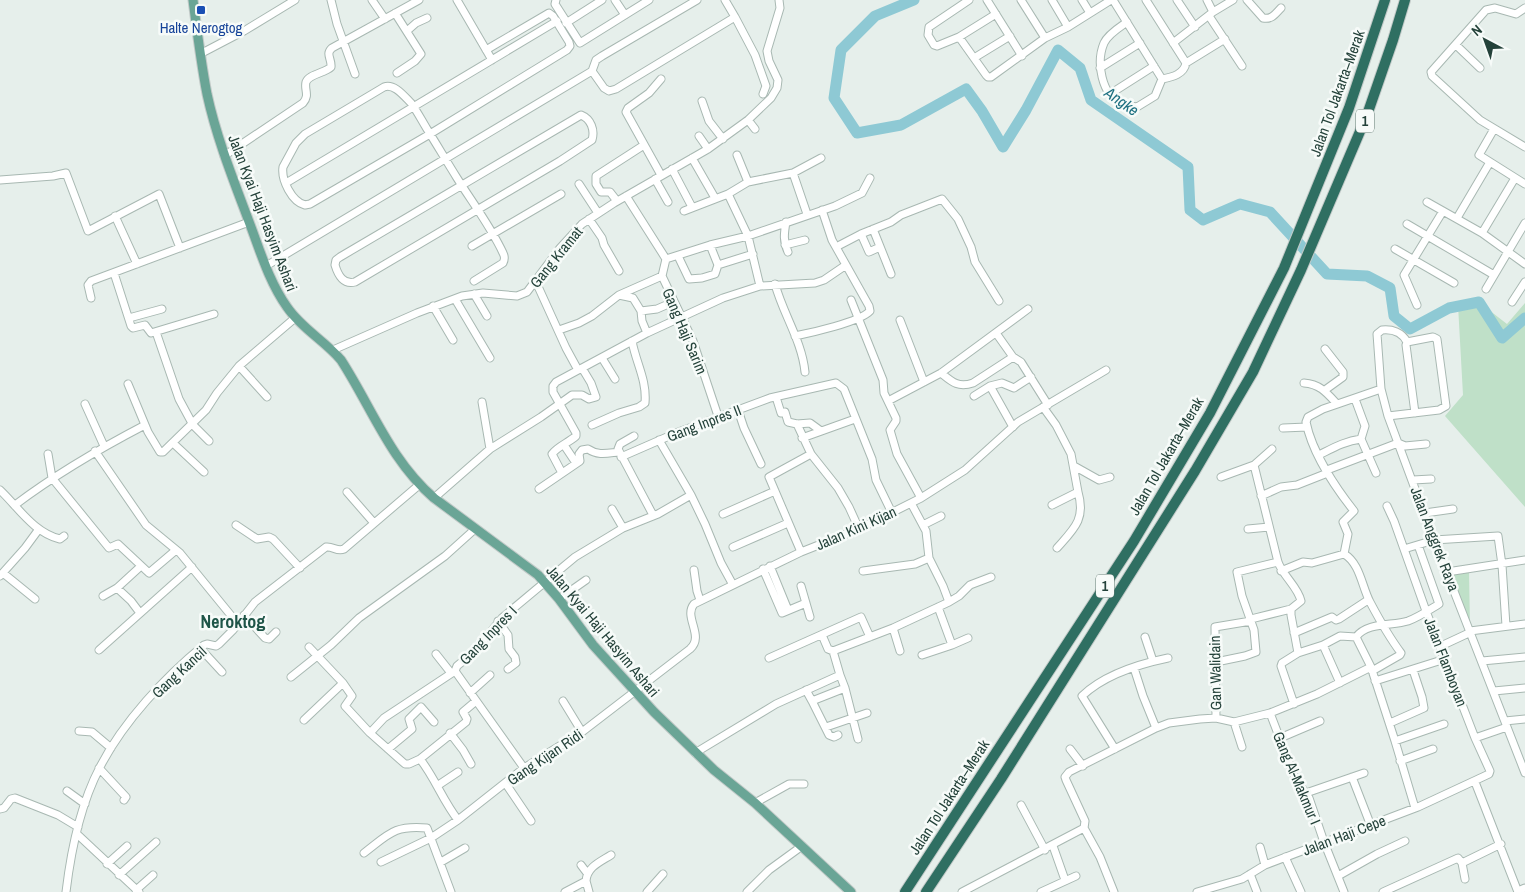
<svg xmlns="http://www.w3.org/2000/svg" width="1525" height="892" viewBox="0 0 1525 892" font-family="'Archivo Narrow',sans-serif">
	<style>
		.green { fill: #bfe0c8 }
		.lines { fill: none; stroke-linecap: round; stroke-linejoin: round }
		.river { stroke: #8ec9d4; stroke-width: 11 }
		.minor-casing { stroke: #a8b8b2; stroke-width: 9 }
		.major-casing { stroke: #c2cac8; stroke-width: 11 }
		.highway-casing { stroke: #c2cac8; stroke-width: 12 }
		.minor { stroke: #fff; stroke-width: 7 }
		.major { stroke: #6aa596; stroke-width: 9 }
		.highway { stroke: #2f6f62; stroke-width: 10 }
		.transit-dot { fill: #1a4fb4; stroke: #f7fbf9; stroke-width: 2 }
		.labels { text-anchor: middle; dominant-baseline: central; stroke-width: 5; stroke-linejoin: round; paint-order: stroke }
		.shield { fill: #f7fbf9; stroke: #637a73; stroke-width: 1 }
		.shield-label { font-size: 14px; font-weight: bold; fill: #24423a }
		.transit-label { font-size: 15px; fill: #164399; stroke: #f7fbf9 }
		.street-label { font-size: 15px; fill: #24423a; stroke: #f7fbf9 }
		.water-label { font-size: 16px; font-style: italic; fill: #1c6f80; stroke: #f7fbf9 }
		.quarter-label { font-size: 18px; font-weight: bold; fill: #1f5548; stroke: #f7fbf9 }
	</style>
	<rect width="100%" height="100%" fill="#e6efeb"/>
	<path class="green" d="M1476 300 1507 324 1525 303V507L1445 416 1463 395 1458 305Z
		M1469 570 1470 628 1449 572Z"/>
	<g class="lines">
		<path class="river" d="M914 0 875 16 841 50 834 98 857 133 901 125 966 89 982 111 1003 147 1026 110 1058 50 1080 68 1091 100 1188 167 1190 210 1203 220 1240 204 1270 212 1327 274 1367 276 1390 288 1394 316 1410 329 1449 308 1479 302 1502 338 1525 318"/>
		<g class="minor-casing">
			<path id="minor" d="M331 0 337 24 355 74
				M372 0 385 19
				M457 0 492 60
				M556 0 555 4 580 43 649 0
				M615 0 625 15
				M969 0 929 27 928 35 934 45 937 46 959 37 996 14
				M987 0 1022 56
				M1021 0 1045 38
				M1052 0 1068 27
				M1082 0 1090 13
				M1113 0 1162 79
				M1146 0 1186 63
				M1177 0 1195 27
				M1207 0 1213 12
				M1247 0 1263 18C1272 20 1276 13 1281 8
				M1525 8 1516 14 1495 8 1486 10 1431 72 1432 76 1480 120 1525 147
				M395 13 421 54 415 61 397 73
				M1209 16 1242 66
				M735 17 755 55 766 86 763 94
				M1127 22C1120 27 1108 34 1104 43 1096 62 1101 95 1122 104 1126 106 1133 106 1137 107L1155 96 1162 79
				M566 23 602 0
				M407 31 416 23 427 18
				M959 37 986 75 988 77H991L1045 38 1068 27 1111 0
				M1173 43 1213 12 1233 0
				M1456 45 1480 68
				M200 54 244 31 295 0
				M974 58 1010 36
				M1186 63 1225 39
				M1100 68 1140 43
				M592 71 604 88 609 91 616 89 735 17 725 0
				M661 79 649 93 628 108 626 112 661 175
				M1162 79C1173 77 1184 74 1186 63
				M1110 94 1154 66
				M702 101 709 121 723 139
				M581 115C591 119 595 130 592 140L560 161 355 282C343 285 338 275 335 265L336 260 340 257Z
				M748 120 755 129
				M1494 129 1479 155 1525 184
				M699 136 708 149
				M737 155 748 182
				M224 156 303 103C310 95 304 90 306 82 309 74 325 73 331 67 332 59 325 54 332 48L419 0
				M692 158 715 198
				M672 169 692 207
				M793 173 807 214
				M655 179 668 202
				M0 180 53 176 66 173 88 231 159 194 180 248
				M286 183 557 21
				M579 184 598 213
				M728 194 748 236 760 286
				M626 196 666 259 662 276 693 341 718 416
				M617 201 610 192H601L596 184V176L644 145
				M1427 202 1482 233 1525 264
				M684 211 728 194 748 182 793 173 821 158
				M115 216 137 264
				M1457 218 1490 162
				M589 219 602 238 604 245 619 271
				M786 222C784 234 783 241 788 252
				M1407 224 1494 275
				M873 229 891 274
				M1482 233 1515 178
				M861 234 869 252 880 247
				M785 245 805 240
				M472 246 561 194
				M836 247 861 234 891 222 901 215 942 199 958 219 971 247 975 262 999 301
				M1395 249 1454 283
				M678 256 689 279 702 278 715 274 718 265 710 245
				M666 259 710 245 748 236 835 206 862 193 870 178
				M718 265 753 254
				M266 266 592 71 596 60 602 56 697 0
				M114 273 131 326 133 328 145 325 151 333 214 314
				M474 281 503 263C505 259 505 257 503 253 491 227 472 202 457 178 447 162 437 145 427 129 422 121 417 111 411 103 404 96 394 83 384 87L305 134 296 143 283 167C281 180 292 202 305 205L310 204 430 134 567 50 570 46 569 42 553 16 549 13 486 50
				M536 282 566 348 578 370
				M775 284C783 314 802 341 805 372
				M1486 289 1525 223
				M474 294 487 316
				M619 295 633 298 641 311 642 321 647 333
				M91 298 88 285 91 281 249 222
				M455 299 490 358
				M851 300 883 380 884 393 896 418V421L890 430 897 454 921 498
				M1512 302 1525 282
				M1417 305 1404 275 1443 211
				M433 306 453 340
				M641 311 657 309 673 302
				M129 318 162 309
				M900 320 924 382
				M559 330 579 323 592 316 619 295 662 276
				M156 332 179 399 193 425 209 441
				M996 333 1013 357 1021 362 1048 405
				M795 336C810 333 860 322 870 311L869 306 832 240 822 210
				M1407 342C1402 332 1392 329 1382 330L1377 334 1381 389 1388 416 1434 540 1525 773
				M1407 342 1406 345 1415 413
				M333 350 417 313 462 296 483 293 517 296 527 292 560 248 582 224 614 203 708 149 748 120 771 98 777 88 778 80 769 61 767 51 780 8 779 0
				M602 358 615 379
				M239 366 267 397
				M941 373C952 382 958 388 973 383L1013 357
				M1304 383C1320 384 1327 393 1337 404
				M128 384 148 432 160 452H163L206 410 217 393 239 366 295 318
				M990 386 1013 427
				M1325 390 1343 377V372L1325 349
				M974 396 990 386 1002 383 1014 388 1031 377
				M776 397 781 413 785 412 788 422 797 424 810 423 821 431
				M1355 399 1365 426 1361 439 1376 473
				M888 401 941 373 1028 309
				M482 402 490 449
				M85 404 104 446
				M1043 407 1056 425 1071 454 1078 492 1052 505
				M738 410 744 428 761 464
				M1388 416 1439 410 1446 406 1437 339 1433 337 1407 342
				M797 424 811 454 838 488 849 507 859 529
				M592 425 619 413 639 407 645 403C647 380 636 363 632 341
				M1283 428 1307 427
				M634 436 620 444 618 449 653 515
				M802 438 855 419
				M659 440 691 495 705 524 721 563 733 585
				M173 443 204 472
				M564 445 576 463
				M95 451 146 525 180 553 238 624
				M48 454 52 478 109 548 118 544 149 573 176 550
				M1319 455C1333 448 1345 441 1361 439
				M621 457 676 433 770 398 836 383 844 389 872 459 876 480 892 513
				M1074 466 1099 480 1110 477
				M562 473 552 454C558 446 568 443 576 436V433L553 392V386L556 382 647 333 723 298 760 286 815 283 824 280 846 265
				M1221 477 1254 465 1272 449
				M1413 480 1431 479
				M539 489 580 461 579 454 582 450 588 449C598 456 608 453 619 452
				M0 490C18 507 34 533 60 539L64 536
				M347 492 374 523
				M1261 496 1281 487 1297 485 1325 474 1327 470 1398 443 1405 446 1426 444
				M434 498 490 449 541 417 572 395H582L589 399 596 397 591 383 582 368
				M911 503 926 531 929 558 943 586 949 602
				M15 505C56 474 99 449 145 425
				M612 509 623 528
				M1425 513 1453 509
				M723 514 775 491
				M236 525 257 539 269 537 273 539 300 568
				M923 525 941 516
				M1248 529 1269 527
				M733 547 788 523
				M1057 548C1074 529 1086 519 1078 492
				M1404 549 1434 540 1498 536 1502 565 1506 626
				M801 552 769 477 811 454
				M1344 554 1348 534 1343 522 1354 511C1335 487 1312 452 1306 422L1308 417 1323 409 1381 389
				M1344 554C1360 563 1362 587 1370 602 1379 619 1389 637 1401 653L1400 655 1372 671
				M770 566 788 610
				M763 569 782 613 806 603
				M694 570 697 591 700 600
				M863 571 915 564 929 558
				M1281 571 1303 562 1312 563 1344 554
				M1447 572 1525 560
				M3 573 35 599
				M0 576 25 548 39 529
				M801 586 810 617
				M117 588 131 601 140 613
				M103 596 117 588 141 566
				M559 599 586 580
				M1291 609V615L1298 653
				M244 615 265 638 269 639 276 632
				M1251 619 1291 609 1301 601C1298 587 1283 576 1278 562L1254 465
				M498 621 508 635 509 649 515 657 516 663 508 669
				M893 628 900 651
				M1470 631 1525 624
				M1294 633 1332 617 1336 620 1339 619 1368 600
				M822 635 828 649 833 651
				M1145 637 1153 661
				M1356 637 1371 667 1395 741 1415 808
				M1356 637C1367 622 1392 626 1408 621 1419 617 1429 610 1439 604L1418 545
				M952 645 968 638
				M1323 645 1340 683
				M1441 646 1471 632
				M309 647 343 683 352 696 345 706 370 733 405 764H409L420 759 466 722 467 719 463 712 476 701
				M200 648 222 672
				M99 650 192 567
				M436 654 451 673
				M922 655 952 645 938 607
				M769 658 861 617 870 637
				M1482 661 1525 657
				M1216 662 1245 656 1256 652 1254 630 1242 596 1237 572 1278 562
				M1134 668 1143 696 1156 728
				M455 671 524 768
				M840 675 845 688 858 739
				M291 677 331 645 359 618 445 556 475 529
				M1375 681 1445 659
				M806 690 812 701 845 688
				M1494 691 1525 688
				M470 693 490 675
				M563 701 582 732
				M812 701 829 735 834 737 838 735
				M1294 704 1281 666 1282 663 1298 653 1323 645 1340 636 1356 637
				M1270 713 1295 778 1309 798 1324 842 1344 892
				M1216 718 1215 627 1251 621
				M304 720 343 683
				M1505 721 1525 719
				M1234 722 1242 747
				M1390 723 1424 708 1422 697 1413 670
				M826 727 867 713
				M79 731 92 732 111 748
				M370 733 384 718 455 671 457 666 475 651 502 618 575 557 623 528 658 514 691 495
				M450 733 463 750 471 764
				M1280 738 1320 721
				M1475 738 1507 727
				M1395 741 1444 724
				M388 749 412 729 409 719 421 707 434 722
				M1070 749 1083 766
				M1115 749 1082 696C1104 675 1139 664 1168 658
				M695 753 776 704 840 675 833 651 893 628 949 602 959 596 970 585 991 577
				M420 759C435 778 443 801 458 820
				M1400 761 1433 749
				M99 768 126 797 124 800
				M1352 777 1371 826
				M1475 782 1518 892
				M506 784 531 821
				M437 786 458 772
				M67 791 85 804
				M1306 793 1364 773
				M755 803 789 784H804
				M1021 805 1045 850
				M0 809 4 808 11 799 15 798 58 815 78 827
				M1084 828 1100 857 1114 892
				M77 834 139 892
				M1053 846 1065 880
				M1260 847 1265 865
				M364 853C389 834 394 825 427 828L451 892
				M1285 857 1301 892
				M381 862 431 838 458 820 524 768 582 732 690 649C705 636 683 617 694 604L801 552 859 529 921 498 965 470 1018 422 1106 370
				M441 862 465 848
				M1462 863 1501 844
				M107 864 127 846
				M581 865 587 873
				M1250 874 1257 892
				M119 875 156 842
				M1338 876 1377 854 1405 841
				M586 881 589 892
				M136 890 153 875
				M1518 891 1525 888
				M66 892C71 850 80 805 100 767 123 722 165 677 204 645L207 644 216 646 219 644 233 630 255 602 326 547C333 546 337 552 344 549L419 485
				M565 892 586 881C587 867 600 862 611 855
				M647 892 663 874
				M747 892 769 870 802 846
				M962 892 1084 828 1085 821 1066 780 1065 777 1069 772 1156 728 1169 723 1200 719 1216 718 1234 722 1270 713 1317 694 1371 667
				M1041 892 1076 876
				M1197 892 1242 879 1265 865 1418 807 1489 774 1490 771 1475 738 1426 611 1394 521 1387 506
				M1383 892 1458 858 1462 863 1465 879"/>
		</g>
		<g class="major-casing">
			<path id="major" d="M193 0C197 31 201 63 207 94 217 140 235 184 251 227 261 254 270 283 287 307 301 328 325 341 341 360 372 408 390 460 434 498L538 575 559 599 593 645 654 712 714 770 755 803 851 892"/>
		</g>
		<g class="highway-casing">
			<path id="highway" d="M905 892 1134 541 1210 413 1284 268 1349 108 1385 0
				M926 892 1001 779 1195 471 1253 372 1301 270 1367 115 1393 40 1405 0"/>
		</g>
		<use href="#minor" class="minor"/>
		<use href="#major" class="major"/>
		<use href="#highway" class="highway"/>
	</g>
	<rect class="transit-dot" x="196" y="5" width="10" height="10" rx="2.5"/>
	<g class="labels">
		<g class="shield">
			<rect x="1356" y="109.5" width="18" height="23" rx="4"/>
			<rect x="1096" y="574.5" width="18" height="23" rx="4"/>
		</g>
		<g class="shield-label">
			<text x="1365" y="121">1</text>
			<text x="1105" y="586">1</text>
		</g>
		<g class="transit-label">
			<text x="201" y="27">Halte Nerogtog</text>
		</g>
		<g class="street-label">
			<text transform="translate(1337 93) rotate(-70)">Jalan Tol Jakarta–Merak</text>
			<text transform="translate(263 213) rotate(69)">Jalan Kyai Haji Hasyim Ashari</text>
			<text transform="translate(556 257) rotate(-51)">Gang Kramat</text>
			<text transform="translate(685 331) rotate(67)">Gang Haji Sarim</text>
			<text transform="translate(704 423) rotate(-21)">Gang Inpres II</text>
			<text transform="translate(1166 456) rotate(-60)">Jalan Tol Jakarta–Merak</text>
			<text transform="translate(856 528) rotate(-24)">Jalan Kini Kijan</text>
			<text transform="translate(1435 539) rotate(69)">Jalan Anggrek Raya</text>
			<text transform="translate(603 631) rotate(50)">Jalan Kyai Haji Hasyim Ashari</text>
			<text transform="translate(488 635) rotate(-46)">Gang Inpres I</text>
			<text transform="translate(1446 662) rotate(69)">Jalan Flamboyan</text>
			<text transform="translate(179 672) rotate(-43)">Gang Kancil</text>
			<text transform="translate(1215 673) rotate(-91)">Gan Walidain</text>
			<text transform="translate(545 757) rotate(-34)">Gang Kijan Ridi</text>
			<text transform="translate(1297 778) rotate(67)">Gang Al-Makmur I</text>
			<text transform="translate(949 797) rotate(-57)">Jalan Tol Jakarta–Merak</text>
			<text transform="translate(1344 835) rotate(-21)">Jalan Haji Cepe</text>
		</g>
		<g class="water-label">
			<text transform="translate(1122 101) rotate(35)">Angke</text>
		</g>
		<g class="quarter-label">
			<text x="233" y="621">Neroktog</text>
		</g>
	</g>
	<g transform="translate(1485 40) rotate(319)" stroke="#f7fbf9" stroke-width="4" paint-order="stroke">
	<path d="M0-4L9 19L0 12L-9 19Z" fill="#24423a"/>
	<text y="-8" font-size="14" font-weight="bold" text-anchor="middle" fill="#24423a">N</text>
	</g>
</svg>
